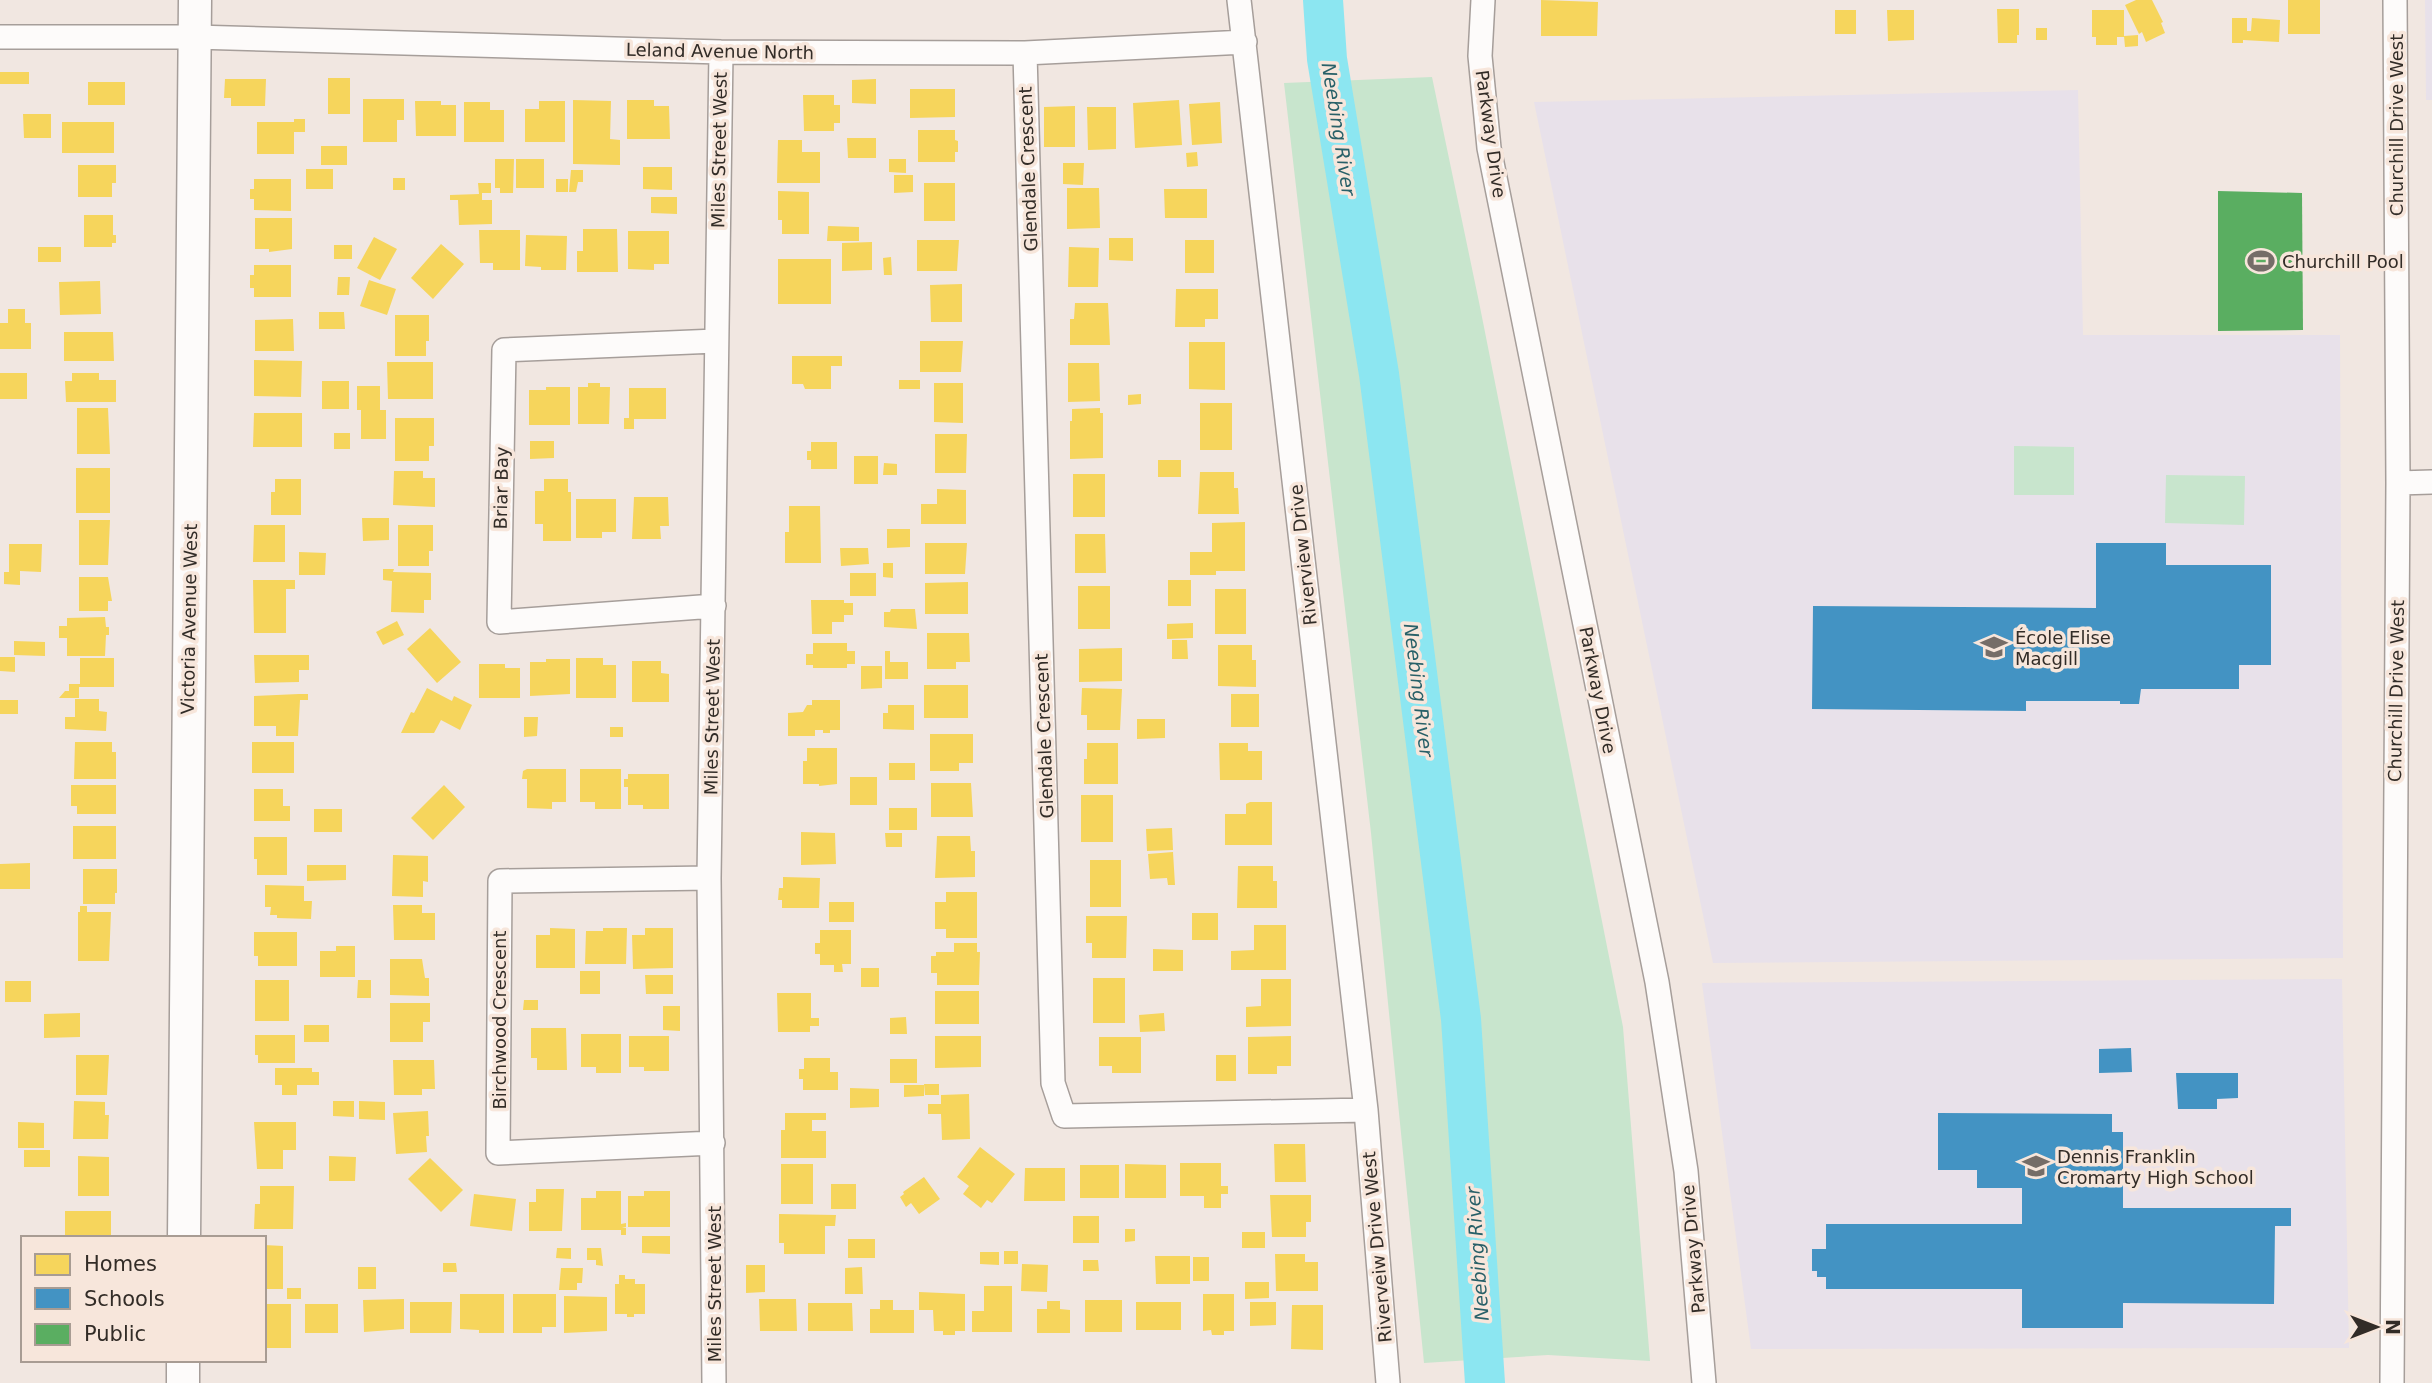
<svg xmlns="http://www.w3.org/2000/svg" width="2432" height="1383" viewBox="0 0 2432 1383" font-family="'DejaVu Sans',sans-serif">
	<style>
		.education { fill: #e8e1ea }
		.green { fill: #c8e5cd }
		.homes { fill: #f6d55c }
		.schools { fill: #4393c3 }
		.public { fill: #5aae61 }
		.lines { fill: none; stroke-linecap: round; stroke-linejoin: round }
		.river { stroke: #8ce6f1; stroke-width: 40 }
		.street-casing { stroke: #a69e9a; stroke-width: 26 }
		.secondary-casing { stroke: #a69e9a; stroke-width: 35 }
		.street { stroke: #fdfbfa; stroke-width: 23 }
		.secondary { stroke: #fdfbfa; stroke-width: 32 }
		.labels { text-anchor: middle; dominant-baseline: central; stroke-width: 7; stroke-linejoin: round; paint-order: stroke }
		.street-label { font-size: 18px; fill: #322c27; stroke: #f7e6db }
		.poi-label { font-size: 18px; fill: #322c27; stroke: #f7e6db; text-anchor: start }
		.water-label { font-size: 19px; font-style: italic; fill: #286068; stroke: #f7e6db }
	</style>
	<rect width="100%" height="100%" fill="#f1e7e1"/>
	<path class="education" d="M2425 0H2432V100H2426Z
		M2078 90 2083 335H2340L2343 958 1713 963 1534 102Z
		M2342 979 2349 1348 1751 1349 1702 983Z"/>
	<path class="green" d="M1432 77 1479 302 1623 1027 1650 1361 1548 1355 1424 1363 1371 833 1284 83Z
		M2014 446 2074 447V495H2014Z
		M2166 475 2245 476 2244 525 2165 523Z"/>
	<path class="homes" d="M1541 0 1598 2 1597 36H1541Z
		M2136 0H2152L2163 22 2161 23 2165 33 2146 42 2142 32 2139 34 2125 5Z
		M2288 0H2320V34H2288Z
		M1997 9H2019V35H2017V43H1998Z
		M1835 10H1856V34H1835Z
		M1887 10H1914V40L1888 41Z
		M2092 10H2124V37H2117V45H2096V37H2092Z
		M2232 18H2247V31H2251L2252 18 2280 20 2279 42 2243 40V43H2232Z
		M2036 28H2047V40H2036Z
		M2138 35V46L2125 47 2124 36Z
		M0 72H29V84H0Z
		M328 78H350V114H328Z
		M225 79H266L265 106H231V98H224Z
		M876 79V104L852 103V80Z
		M88 82H125V105H88Z
		M910 89H955V117L910 118Z
		M803 95H834V105H840V123H834V131H804Z
		M363 99H404V120H397V142H363Z
		M573 100 611 101 610 139 620 140V165L573 164Z
		M627 100H654V106H669L670 139H627Z
		M1179 100 1182 145 1135 148 1133 103Z
		M415 101H441V105H456V136H416Z
		M539 101H565V142H525V109H539Z
		M464 102H490V110H504V142H464Z
		M1220 102 1222 143 1192 145 1189 104Z
		M1075 106V147H1044V107Z
		M1087 107H1116V149L1088 150Z
		M23 114H51V138H24Z
		M294 119H305V132H294V154H257V122H294Z
		M62 122H114V153H62Z
		M918 130H955V140L958 141V152H955V162H918Z
		M847 138H876V158H848Z
		M778 140H802V152H820V183H777Z
		M321 146H347V165H321Z
		M1197 152 1198 166 1187 167 1186 153Z
		M495 159H514L513 193H500V188H495Z
		M516 159H544V188H516Z
		M889 159H906V173L889 172Z
		M1063 163H1084L1083 185 1063 184Z
		M78 165H116V183H112V197H78Z
		M643 167H672V190L643 189Z
		M306 169H333V189H306Z
		M571 170H583V182H578L576 192H569Z
		M894 175H913V192L894 193Z
		M393 178H405V190H393Z
		M254 179H291V211L254 210V199H250V189H254Z
		M556 179H568V192H556Z
		M478 183H491V193H482V200H492V224L459 225 458 200H450V195L479 194Z
		M924 183H955V221H924Z
		M1067 188H1099L1100 228 1067 229Z
		M1164 189H1207V218H1165Z
		M778 191 809 192V234H782V220H778Z
		M651 197H677V214L651 213Z
		M84 215H113V235H116V243H112V247H84Z
		M255 218H292V249L269 252V249H255Z
		M828 226 859 227V241H827Z
		M583 229H617L618 272H577V251H583Z
		M479 230H520V270H493V263H480Z
		M628 231H669V264H654V270L628 269Z
		M526 235 567 236 566 270H541V267L525 266Z
		M374 237 397 249 380 280 357 268Z
		M1109 238H1133V261L1109 260Z
		M917 240H959L957 271H917Z
		M1185 240H1214V273H1185Z
		M872 242V270L842 271V243Z
		M441 244 464 264 433 299 411 278Z
		M334 245H352V259H334Z
		M38 247H61V262H38Z
		M1069 247 1099 248 1098 287H1068Z
		M891 257 892 275H884L883 258Z
		M778 259H831V304H778Z
		M254 265H291V297H254V288H250V275H254Z
		M338 277H350L349 295H337Z
		M369 280 396 289 387 315 360 306Z
		M100 281 101 314 60 315 59 282Z
		M962 284V322H931L930 285Z
		M1176 289H1218V319H1205V327H1175Z
		M1075 303H1108L1110 345H1070V319H1074Z
		M8 309H25V323H31V349H0V323H8Z
		M319 312H344L345 329H319Z
		M395 315H429V341H426V356H395Z
		M293 319 294 351H255V320Z
		M64 332H113L114 361H64Z
		M920 341H963L961 372H920Z
		M1189 342H1225V390L1189 389Z
		M792 356H842V366H831V389H805L803 384H792Z
		M254 360 302 361 301 397 254 396Z
		M387 362H433V399H388Z
		M1068 363H1099L1100 401 1068 402Z
		M0 373H27V399H0Z
		M72 373H99V380H116V402H66L65 381H72Z
		M899 380H920V389H899Z
		M322 381H349V409H322Z
		M588 383H600V387H610L609 424H578V387H588Z
		M934 383H963V423L934 422Z
		M357 386H380V410H386V439H361V410H357Z
		M546 387H570V425H529V390H546Z
		M629 388H666V419H634V429H624V418H629Z
		M1141 394V404L1128 405V395Z
		M1200 403H1232V450H1200Z
		M77 408H108L110 454H77Z
		M1100 408V413H1103V458L1070 459V421H1072V409Z
		M254 413H302V447H253Z
		M395 418H434V446H429V461H395Z
		M334 433H350V449H334Z
		M935 434H967L966 473H935Z
		M530 441H554V458L530 459Z
		M811 442H837V469H811V460H807V451H811Z
		M854 456H878V484H854Z
		M1158 460H1181V477H1158Z
		M884 463 897 464V475H883Z
		M76 468H110V513H76Z
		M394 471H423V478H435V507L393 505Z
		M1200 472H1234V488H1238L1239 514H1198Z
		M1073 474H1105V517H1073Z
		M275 479H301V515H271V492H275Z
		M544 479H568V492H571V541H543V524H535V491H544Z
		M937 489 966 490V524H921V504H937Z
		M634 497H668L669 526H660L661 539H632Z
		M576 499H616V532H602V538H576Z
		M789 506H820L821 563H785V532H789Z
		M362 518H389V540L363 541Z
		M79 520H110L108 565H79Z
		M1245 522V571H1216V575H1190V552H1212V523Z
		M254 525H285V562H253Z
		M398 525H433V551H429V566H398Z
		M887 529H910V547L887 548Z
		M1075 534H1105L1106 573H1075Z
		M925 543H967L965 574H925Z
		M9 544H42L41 572 20 571V585L4 584V572H9Z
		M840 548H868L869 564 841 566Z
		M299 552 326 553 325 575H299Z
		M883 563H893V578L883 577Z
		M383 569H394L393 572 431 573V600H424V613L391 612 392 581 383 580Z
		M850 573H876V596H850Z
		M79 577H108L112 601H108V611H79Z
		M253 580H295V589H286V633H254Z
		M1168 580H1191V606H1168Z
		M968 582V614H925V583Z
		M1078 586H1110V629H1078Z
		M1215 589H1246V634H1215Z
		M811 600H844V603H853V615H844V622H832V634H812Z
		M891 609H915L917 629 884 627V612H890Z
		M105 617 106 627H109V635H106L105 656H67V638H59V626H67V618Z
		M397 621 404 635 383 645 376 632Z
		M1193 623V638L1167 639V624Z
		M430 628 461 662 437 683 407 649Z
		M927 633H969L970 662H956V669H927Z
		M1172 640H1187L1188 659H1172Z
		M14 641 45 642V656L14 655Z
		M813 643H847V651H855V664H847V668H813V665H806V654H813Z
		M1218 645H1252V660H1256V687L1218 686Z
		M1122 648V681L1079 682V649Z
		M885 651H890V662H908V679H885Z
		M254 655H309V670H299V682L255 683Z
		M0 657H15V672L0 671Z
		M80 658H114V687H79V698H59L65 691H69V684H80Z
		M576 658H603V665H616V698H576Z
		M546 659H570V694L530 696V662H546Z
		M632 661H661V673L669 674V702H632Z
		M479 664H505V668H520V698H479Z
		M861 666H882V688L861 689Z
		M924 685H968V718H924Z
		M427 688 452 701 454 696 472 705 460 730 441 720 434 733H401L411 712 414 713Z
		M1082 688 1122 689 1120 730H1087V715H1081Z
		M299 694H308V700H300L298 736H276V726H254V696Z
		M1231 694H1259V727H1231Z
		M75 699H99V711L107 712 106 731 65 729V717H75Z
		M0 700H18V714H0Z
		M812 700H840V730H830V733H823V730H815V736H788V713L803 712 807 705H812Z
		M888 705H914V730L883 729V713H888Z
		M524 717H538L537 736 524 737Z
		M1137 719H1165V738L1137 739Z
		M610 727H623V737H610Z
		M930 734H973V763H959V771H930Z
		M75 742H112V752H116V779H74Z
		M252 742H294V773H252Z
		M1087 743H1118V784H1084V759H1087Z
		M1219 743H1248V751H1262V780H1220Z
		M807 748H837V784L819 786V784H803V761H807Z
		M889 763H915V780H889Z
		M527 769H566V802H552V809L527 808V779H522L523 771Z
		M580 769H621V809H595V802H580Z
		M628 774H669V809H643V805H628V787H624V779H628Z
		M850 777H877V805H850Z
		M931 783H971L973 817H931Z
		M71 785H116V814H77V806H71Z
		M444 785 465 807 433 840 411 818Z
		M254 789H283V806H290V821H254Z
		M1081 795H1113V842H1081Z
		M1250 802H1272V845H1225V814H1246V804Z
		M889 808H917V830H889Z
		M314 809H342V832H314Z
		M73 826H116V859H73Z
		M1172 828 1173 850 1147 851 1146 829Z
		M801 832 835 833 836 864 801 865Z
		M885 833H902V847H886Z
		M937 836H970L971 851H975V877L935 878Z
		M254 837H287V875H257V859H254Z
		M1173 852 1175 885H1168L1167 878 1150 879 1148 854Z
		M393 855 428 856V882L423 881V897L392 896Z
		M1090 860H1121V907H1090Z
		M30 863V889H0V864Z
		M307 865H346V880L307 881Z
		M1238 866H1273V881H1277V908H1237Z
		M83 869H117V893H115V904H83Z
		M783 877 820 878 819 908H782V900H778L779 888H783Z
		M265 885 304 886V901H312L311 919 277 918V915H270L271 907H265Z
		M946 892H977V938H946V929H935V902H946Z
		M829 902H854V922H829Z
		M393 905H422V913H435V940H394Z
		M80 906H87V912H111L109 961H78V912H80Z
		M1192 913H1218V940H1192Z
		M1086 916H1127L1126 958H1092V943H1086Z
		M1254 925H1286V970H1231V951L1254 950Z
		M550 928 575 929V968H536V935H550Z
		M603 928H627L626 964H585L586 931H603Z
		M645 928H673V968L633 969 632 935H645Z
		M820 930H851V964H842L843 972H834V965H820V954H815V943H820Z
		M254 932H297V966H258V956H254Z
		M954 943H977V952H980L979 985H937V973H931V956H936V952H954Z
		M336 946H355V977H320V951H336Z
		M1153 949 1183 950V971H1153Z
		M390 959H422L425 978H429V996L390 995Z
		M861 968H879V987H861Z
		M580 971H600V994H580Z
		M645 975H673V994H646Z
		M1093 978H1125V1023H1093Z
		M1261 979H1291V1026L1246 1027V1007L1261 1006Z
		M255 980H289V1021H255Z
		M358 980H371V998H357Z
		M5 981H31V1002H5Z
		M935 991H979V1024H935Z
		M777 993H811V1018H819V1026H810V1032H778Z
		M524 1000H538V1010H523Z
		M390 1003H430V1022H423V1042H390Z
		M663 1006H680V1031L663 1030Z
		M80 1013V1037L44 1038V1014Z
		M1164 1013 1165 1031 1140 1032 1139 1015Z
		M906 1017 907 1034H890V1018Z
		M304 1025H329V1042H304Z
		M531 1028H566L567 1070H537V1058H531Z
		M581 1034H621V1073H596V1067H581Z
		M255 1035H295V1063H258V1055H255Z
		M629 1036H669V1071H644V1067H629Z
		M935 1036H981V1067L935 1068Z
		M1291 1036V1066H1277V1074H1248V1037Z
		M1099 1037H1141V1073H1112V1066H1099Z
		M76 1055H109L107 1095H76Z
		M1216 1055H1236V1081H1216Z
		M804 1058H830V1072H838V1090H803V1079H799V1069H804Z
		M890 1059H917V1083H890Z
		M393 1060H434L435 1089H422V1095H394Z
		M275 1068H312V1072H319V1085H297V1095H282V1085H275Z
		M924 1084H939V1095H925Z
		M904 1085H924V1096L904 1097Z
		M850 1088 879 1089V1107L850 1108Z
		M969 1094 970 1139 942 1140 941 1114H928V1104H941V1095Z
		M74 1101 105 1102V1115H109L108 1139H73Z
		M333 1101H354V1117L333 1116Z
		M359 1101 385 1102V1120L359 1119Z
		M428 1111 429 1136H426L427 1152 396 1154 393 1113Z
		M785 1113H826V1120H812V1131H826V1158H781V1130H785Z
		M18 1122 44 1123V1148H18Z
		M254 1122H296V1150H283V1169H257Z
		M1274 1144H1305L1306 1182H1275Z
		M980 1147 1015 1174 992 1203 987 1200 981 1208 963 1194 969 1186 957 1177Z
		M24 1150H50V1167H24Z
		M78 1156 109 1157V1196H78Z
		M329 1156 356 1157 355 1181H329Z
		M430 1158 463 1190 441 1212 408 1179Z
		M1180 1163H1221V1186H1228V1194H1221V1208H1204V1196H1180Z
		M781 1164H813V1204H781Z
		M1125 1164 1166 1165V1198H1125Z
		M1080 1165H1119V1198H1080Z
		M1025 1168H1065V1201H1024Z
		M924 1177 940 1199 919 1214 911 1203 906 1207 900 1197 904 1194 903 1192Z
		M831 1184H856V1209H831Z
		M260 1186H294L293 1229H254L255 1204H260Z
		M536 1189H564L562 1231H529V1202H536Z
		M596 1191H621V1224L626 1223V1227L622 1228H626V1235H621V1230H581V1198H596Z
		M644 1191H670V1227H628V1196H644Z
		M474 1194 516 1199 512 1231 470 1226Z
		M1270 1195H1311V1222H1306V1237H1272Z
		M65 1211H111V1238H65Z
		M779 1214 836 1215 835 1226H825V1254H784V1243H779Z
		M1073 1216H1099V1243H1073Z
		M1125 1229H1135V1241L1125 1242Z
		M1242 1232H1265V1248H1242Z
		M642 1236H670V1254L642 1253Z
		M848 1239H875V1258H848Z
		M264 1245 283 1246V1289H264Z
		M557 1248H571V1259L556 1258Z
		M587 1248H601L603 1266 596 1265V1260H587Z
		M1004 1251H1018V1264H1004Z
		M980 1252H999V1265L980 1264Z
		M1275 1254H1305V1262H1318V1291H1276Z
		M1155 1256H1190V1284H1156Z
		M1193 1257H1209V1281H1193Z
		M1083 1260H1098L1099 1271H1083Z
		M443 1263H456L457 1272H443Z
		M1022 1264 1048 1265 1047 1292 1021 1291Z
		M746 1265H765V1292L746 1293Z
		M358 1267H376V1289H358Z
		M862 1267 863 1294H845V1268Z
		M561 1268H583L582 1283H577V1290H559Z
		M619 1275H625V1279H635V1284H645V1314H634V1317H627V1314H615V1284H619Z
		M1245 1282H1269V1298L1245 1299Z
		M984 1286H1012V1332H972V1311H984Z
		M287 1288H301V1299H287Z
		M919 1292 965 1294V1331H955V1335H943V1331H934L933 1310H919Z
		M460 1294H504V1333H479V1330L460 1329Z
		M513 1294H556V1327H542V1333H513Z
		M1203 1294H1234V1331H1224V1335H1212L1211 1330 1203 1331Z
		M564 1296 607 1297V1331L564 1333Z
		M404 1299V1329L364 1332 363 1300Z
		M759 1299H796L797 1331H760Z
		M880 1300H893V1310H914V1333H870V1309H880Z
		M1085 1300H1122V1332H1085Z
		M1047 1301H1060V1309L1070 1310V1333H1037V1309H1047Z
		M410 1302H452L451 1333H410Z
		M1136 1302H1181V1330H1136Z
		M1250 1302H1276V1325L1250 1326Z
		M808 1303H852L853 1331H808Z
		M264 1304H291V1348H264Z
		M305 1304H338V1333H305Z
		M1292 1305H1323V1350L1291 1349Z"/>
	<path class="schools" d="M2096 543H2166V565H2271V665H2239V689H2141L2139 704H2120V701H2026V711L1812 709 1813 606 2096 608Z
		M2131 1048 2132 1072 2099 1073V1049Z
		M2176 1073H2238V1098L2217 1099V1109H2178Z
		M1938 1113 2112 1114V1132H2123V1154H2128V1159H2123V1208H2291V1226H2275L2274 1304 2123 1303V1328H2022V1289H1826V1277H1817V1271H1812V1249H1826V1224H2022V1188H1977V1170H1938Z"/>
	<path class="public" d="M2218 191 2302 193 2303 330 2218 331Z"/>
	<g class="lines">
		<path class="river" d="M1323 0 1327 59 1379 374 1461 1019 1485 1383"/>
		<g class="street-casing">
			<path id="street" d="M1239 0 1366 1110 1388 1383
				M1483 0 1480 56 1489 148 1657 982 1686 1171 1704 1383
				M0 37H195L721 52 1025 53 1245 42
				M1025 53 1053 1083 1064 1116 1366 1110
				M2398 483 2432 482
				M714 606 499 622 504 350 716 341
				M709 878 500 881 498 1153 713 1143
				M714 1383 709 878 721 52
				M2392 1383 2398 483 2395 0"/>
		</g>
		<g class="secondary-casing">
			<path id="secondary" d="M184 1238 195 0
				M183 1383V1360"/>
		</g>
		<use href="#street" class="street"/>
		<use href="#secondary" class="secondary"/>
	</g>
	<defs>
		<g id="stadium-bare" transform="scale(2.1)"><path d="M0-5a6.5 5 0 1 0 0 10a6.5 5 0 1 0 0-10ZM-3.5-1.8h7v3.6h-7Z" fill="#756d68" stroke="#f7e6db" stroke-width="2.5" paint-order="stroke"/></g>
		<g id="school-bare" transform="scale(2.1)"><path d="M0-5L7-2L0 1L-7-2ZM-4 1L0 2.5L4 1V4Q0 6-4 4Z" fill="#756d68" stroke="#f7e6db" stroke-width="2.5" paint-order="stroke"/></g>
	</defs>
	<g fill-rule="evenodd">
		<use href="#stadium-bare" x="2261" y="261"/>
		<use href="#school-bare" x="1994" y="647"/>
		<use href="#school-bare" x="2036" y="1166"/>
	</g>
	<g class="labels">
		<g class="street-label">
			<text transform="translate(720 51) rotate(1)">Leland Avenue North</text>
			<text transform="translate(2396 125) rotate(-90)">Churchill Drive West</text>
			<text transform="translate(1491 134) rotate(82)">Parkway Drive</text>
			<text transform="translate(719 150) rotate(-89)">Miles Street West</text>
			<text transform="translate(1028 169) rotate(-92)">Glendale Crescent</text>
			<text transform="translate(501 488) rotate(-89)">Briar Bay</text>
			<text transform="translate(1303 555) rotate(-96)">Riverview Drive</text>
			<text transform="translate(189 619) rotate(-89)">Victoria Avenue West</text>
			<text transform="translate(1598 690) rotate(79)">Parkway Drive</text>
			<text transform="translate(2396 691) rotate(-89)">Churchill Drive West</text>
			<text transform="translate(712 717) rotate(-89)">Miles Street West</text>
			<text transform="translate(1044 736) rotate(-92)">Glendale Crescent</text>
			<text transform="translate(499 1020) rotate(-90)">Birchwood Crescent</text>
			<text transform="translate(1377 1247) rotate(-95)">Riverveiw Drive West</text>
			<text transform="translate(1693 1249) rotate(-95)">Parkway Drive</text>
			<text transform="translate(714 1284) rotate(-90)">Miles Street West</text>
		</g>
		<g class="poi-label">
			<text x="2282" y="261">Churchill Pool</text>
			<text x="2015" y="637">École Elise<tspan x="2015" dy="21">Macgill</tspan></text>
			<text x="2057" y="1156">Dennis Franklin<tspan x="2057" dy="21">Cromarty High School</tspan></text>
		</g>
		<g class="water-label">
			<text transform="translate(1339 129) rotate(81)">Neebing River</text>
			<text transform="translate(1419 690) rotate(83)">Neebing River</text>
			<text transform="translate(1477 1254) rotate(-94)">Neebing River</text>
		</g>
	</g>
	<rect x="21" y="1236" width="245" height="126" fill="#f7e6db" stroke="#a89c93" stroke-width="2"/>
	<rect x="35" y="1254" width="35" height="21" fill="#f6d55c" stroke="#a89c93" stroke-width="2"/>
	<text x="84" y="1271" font-size="21" fill="#322c27">Homes</text>
	<rect x="35" y="1288" width="35" height="21" fill="#4393c3" stroke="#a89c93" stroke-width="2"/>
	<text x="84" y="1306" font-size="21" fill="#322c27">Schools</text>
	<rect x="35" y="1324" width="35" height="21" fill="#5aae61" stroke="#a89c93" stroke-width="2"/>
	<text x="84" y="1341" font-size="21" fill="#322c27">Public</text>
	<g transform="translate(2376 1327) rotate(90)" stroke="#f7e6db" stroke-width="5" paint-order="stroke">
	<path d="M0-5L12 26L0 18L-12 26Z" fill="#322c27"/>
	<text y="-10" font-size="19" font-weight="bold" text-anchor="middle" fill="#322c27">N</text>
	</g>
</svg>
